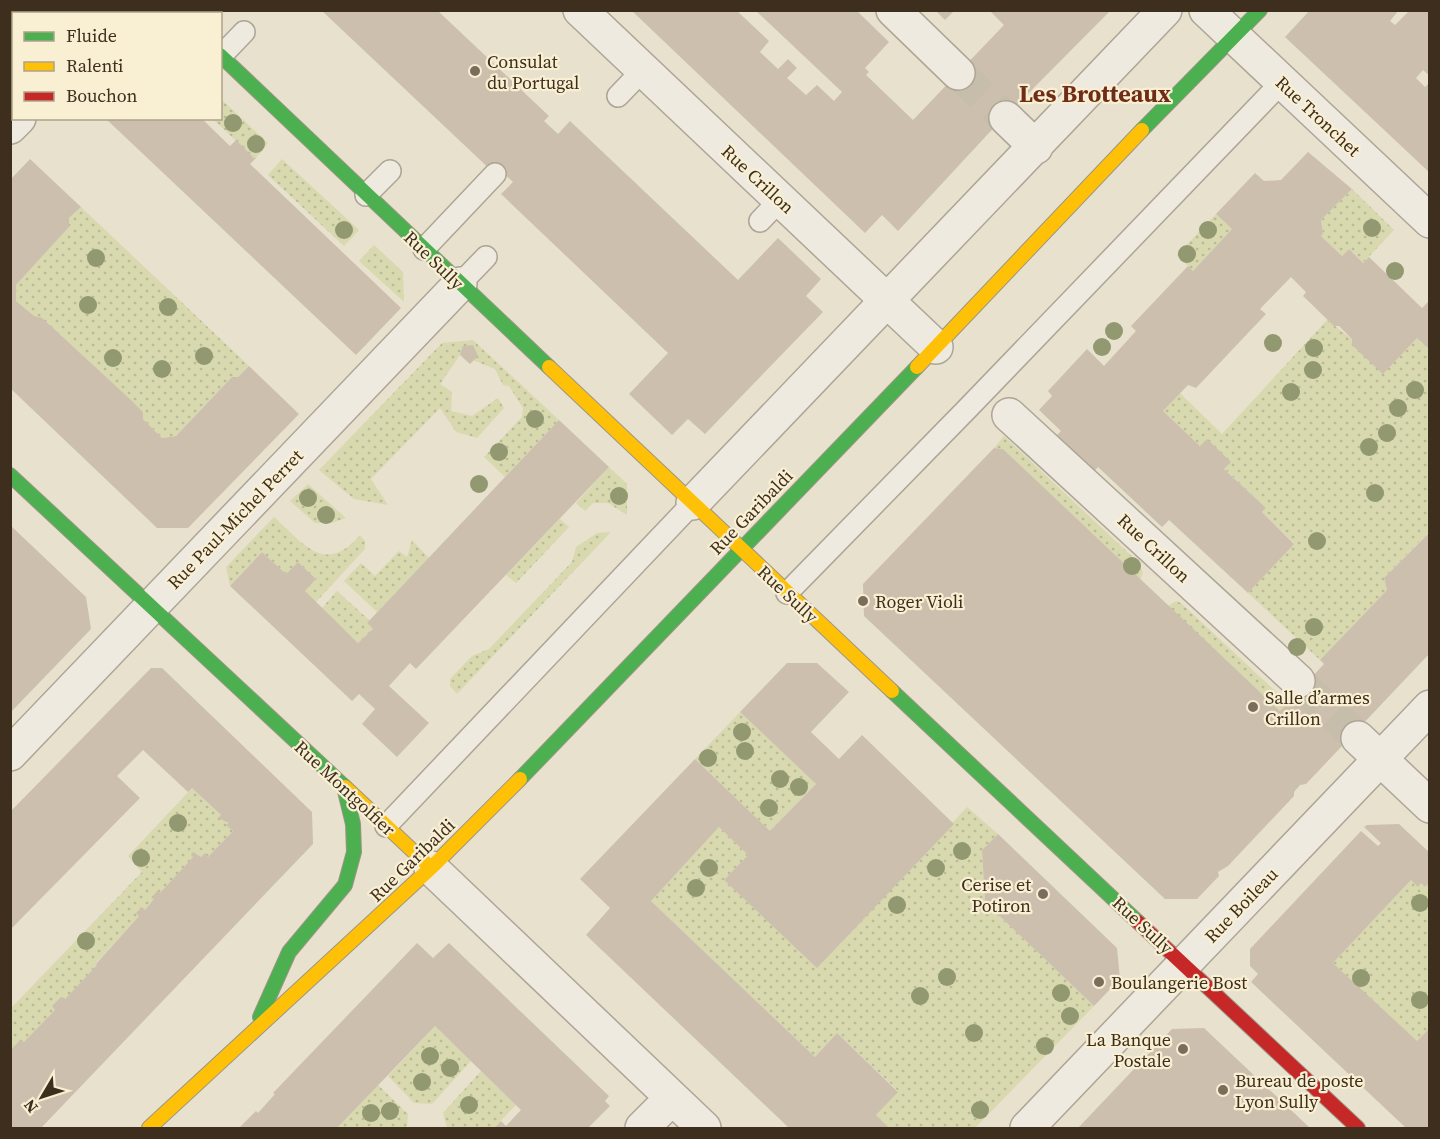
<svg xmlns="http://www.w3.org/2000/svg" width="1440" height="1139" viewBox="0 0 1440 1139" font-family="'Source Serif 4',serif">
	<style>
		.grass { fill: url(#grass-dots) }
		.building { fill: #ccbfae }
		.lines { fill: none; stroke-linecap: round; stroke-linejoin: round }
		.street-tunnel { stroke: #c6bdab; stroke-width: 33; stroke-dasharray: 33 16; stroke-linecap: butt }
		.lane-casing { stroke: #ada596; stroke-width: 24 }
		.street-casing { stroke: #ada596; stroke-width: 36 }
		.fast-casing { stroke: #9d9586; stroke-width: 16 }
		.slow-casing { stroke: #9d9586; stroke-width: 16 }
		.jam-casing { stroke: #9d9586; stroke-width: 16 }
		.lane { stroke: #efeae0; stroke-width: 21 }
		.street { stroke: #efeae0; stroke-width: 33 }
		.fast { stroke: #4caf50; stroke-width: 14 }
		.slow { stroke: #ffc107; stroke-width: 14 }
		.jam { stroke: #c62828; stroke-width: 14 }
		.tree { fill: #92986f }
		.poi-dot { fill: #7a6d5b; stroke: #f9efd3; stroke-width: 2 }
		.labels { text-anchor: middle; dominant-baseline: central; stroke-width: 4.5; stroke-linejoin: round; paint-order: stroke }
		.poi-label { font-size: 18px; fill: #3e2e1d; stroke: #f9efd3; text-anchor: start }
		.street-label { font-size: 18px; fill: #3e2e1d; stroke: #f9efd3 }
		.district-label { font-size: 24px; font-weight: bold; fill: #6f2c17; stroke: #f9efd3 }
	</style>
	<defs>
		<pattern id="grass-dots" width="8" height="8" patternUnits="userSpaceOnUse" patternTransform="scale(1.5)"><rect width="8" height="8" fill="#d8d9af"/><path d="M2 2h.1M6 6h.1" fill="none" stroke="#babb96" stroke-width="1.8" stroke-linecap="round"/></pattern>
	</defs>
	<rect width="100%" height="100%" fill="#e8e1ce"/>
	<path class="grass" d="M221 99 268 143 255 159 213 119 220 118Z
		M282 159 359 230 344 246 268 175Z
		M1352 189 1394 230 1363 263 1349 249 1342 256 1321 236 1323 233 1321 220Z
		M81 207 249 366 238 377H232L176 436 162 438 143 419V412L16 301V285L69 227V218Z
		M1216 214 1232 229 1193 271 1177 255Z
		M374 245 403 272 404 302 359 261Z
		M1327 320 1352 339 1383 373 1417 338 1429 350V532L1384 578 1387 590 1320 660 1248 593 1294 543 1262 512 1266 508 1163 411 1180 393 1222 434Z
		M473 340 559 420 505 477 484 457 522 417 523 408 509 386 503 385 495 369 460 355 440 384 452 392 451 411 472 416 498 398 504 408 477 438 456 432 440 408 371 479 388 505 354 499 319 470 442 343Z
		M1004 436 1139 563 1143 573 1140 580 1003 449 994 448Z
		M609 467 627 484V515L608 503H593L585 511 576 503Z
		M308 484 346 518 331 523H315L290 501Z
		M274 517C304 544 325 576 360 535L365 541V549L316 602 305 591 316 579 298 562 286 574 262 552 230 586 226 567Z
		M560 519 569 527 516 583 506 575Z
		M611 532 457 694 450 686V679L472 656 489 649 572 562 576 547 597 533Z
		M412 540 429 558 377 612 344 581 361 563 375 576 399 551 407 557Z
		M337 591 369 620 367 623 373 629 358 643 322 608Z
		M1176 601 1181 603 1288 703 1280 711 1168 606Z
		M740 712 816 784 770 831 695 759Z
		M192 788 229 823 227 825 233 831 208 857 205 854 201 857 196 854 96 963 97 965 11 1057V1008L142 872 128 856Z
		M967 807 998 834 982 850 985 902 1094 1006 975 1128H889L876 1115 898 1091 837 1033 815 1057 651 901 719 827 748 855 724 880 817 967Z
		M1411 880 1418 886 1421 883 1425 887 1429 882V1053L1333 963Z
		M435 1026 471 1061 432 1104 414 1103 388 1076Z
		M481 1071 516 1105 494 1128H447L443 1113Z
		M378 1085 408 1114 407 1128H337Z"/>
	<path class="building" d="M10 10H70L67 14H14V70L10 73Z
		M321 10H437L549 116 544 121 558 134 570 121 738 280 778 238 821 279 806 296 823 312 705 434 688 419 672 435 629 394 668 353 501 194 513 182 499 169 495 174Z
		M631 10H736L769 41 760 52 778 69 788 59 797 68 787 78 806 95 817 85 834 101 842 92 755 10H856L889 42 865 68 869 72 866 75 913 120 1004 25 989 10H1111L988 134 898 231 882 215 865 233Z
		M935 10H955L945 20Z
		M1310 10H1399L1390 21 1395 25 1410 10H1430V76L1423 70 1416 78 1425 87 1430 82V173L1285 37Z
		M105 118H201L230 146 236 140 255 159 250 164 401 308 356 355Z
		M1308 152 1352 189 1321 220 1323 233 1321 236 1342 256 1349 249 1363 263 1369 257 1422 308 1430 300V350L1417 338 1383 374 1352 345V339L1339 326H1334L1303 296 1306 292 1291 277 1260 309 1266 314 1196 388 1188 385 1163 411 1200 446 1207 439 1231 462 1224 469 1266 508 1262 512 1294 544 1248 593 1169 520 1162 527 1098 467 1089 477 1051 441 1061 431 1039 410 1052 396 1048 391 1087 349 1104 366 1136 331 1131 326 1188 266 1193 271 1232 229 1216 214 1255 173 1264 181 1281 180Z
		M30 159 81 207 69 218V227L16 285V301L34 316 42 318 132 401 143 412V419L162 438 176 436 232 377H238L249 366 299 414 188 528H157L10 388V180Z
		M473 345 478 356 470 364 460 355 463 346Z
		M559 420 609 467 416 669 410 663 389 686 429 723 397 757 362 724 375 709 359 694 352 701 230 586 262 552 286 574 298 562 316 579 305 591 358 643 373 629 367 623Z
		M994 448 1003 449 1280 711 1324 664 1320 660 1387 590 1384 578 1430 532V653L1306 784 1300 785 1294 792V796L1228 866 1218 872 1219 876 1197 899H1165L864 616 863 584Z
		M10 525 86 597 91 629 10 713Z
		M787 663H817L849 692 811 732 839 759 862 735 954 824 817 968 724 880 748 855 719 827 651 901 815 1057 837 1033 898 1092 876 1115 889 1128H789L586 935 610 908 580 879 695 759 770 831 816 784 740 712Z
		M151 668H162L312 812 313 844 41 1128H10L12 1049 20 1040 24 1042 55 1010 52 1006 61 997 65 999 97 965 96 964 139 916 136 913 142 907 145 910 154 899 152 897 157 891 160 893 193 857 191 855 193 852 201 857 205 853 208 857 233 831 226 825 229 823 218 818 221 815 192 788 188 792 143 750 117 776 140 798 10 930V812Z
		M1399 824 1430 853V882L1425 887 1421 883 1418 887 1411 880 1333 963 1417 1041 1430 1028V1128H1406L1251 982 1258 974 1250 966V949L1361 831 1378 846 1381 843 1364 827 1367 825Z
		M998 834 1117 948 1120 979 1094 1006 985 902 982 850Z
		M417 943 433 958 449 943 609 1096 605 1101 610 1106 588 1128H494L501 1121 506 1126 521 1110 435 1026 337 1128H239L256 1111 258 1113 275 1094 273 1093Z
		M1204 1028 1310 1128H1078L1172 1029Z"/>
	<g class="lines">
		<path class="street-tunnel" d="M958 73 1006 118
			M1298 681 1358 738"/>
		<g class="lane-casing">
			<path id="lane" d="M221 56 244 32
				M618 96 643 70
				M366 195 390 171
				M760 221 780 200
				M424 249 495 174
				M460 284 486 257
				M787 593 969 407 1282 82
				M386 826 693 503"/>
		</g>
		<g class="street-casing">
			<path id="street" d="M173 10 176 14
				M580 10 936 347
				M893 10 958 73
				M1206 10 1430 221
				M118 14 121 10
				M1006 118 1036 147
				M10 127 19 118
				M1009 415 1298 681
				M693 503 1165 10
				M1358 738 1430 806
				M10 754 460 284
				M431 868 704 1128
				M642 1128 672 1098
				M1027 1128 1430 707"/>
		</g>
		<g class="fast-casing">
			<path id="fast" d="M220 55 549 367
				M1142 130 1260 10
				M10 475 345 787
				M892 691 1138 922
				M520 779 917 367
				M260 1017 289 952 345 885 354 852 353 824 344 787"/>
		</g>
		<g class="slow-casing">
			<path id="slow" d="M549 367 892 691
				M917 367 1142 130
				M345 787 431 868
				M149 1128 435 864 520 779"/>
		</g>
		<g class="jam-casing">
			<path id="jam" d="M1138 922 1358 1128"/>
		</g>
		<use href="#lane" class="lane"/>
		<use href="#street" class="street"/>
		<use href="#fast" class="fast"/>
		<use href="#slow" class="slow"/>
		<use href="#jam" class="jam"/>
	</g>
	<g class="tree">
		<circle cx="233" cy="123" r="9"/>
		<circle cx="256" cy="144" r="9"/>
		<circle cx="1372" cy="228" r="9"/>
		<circle cx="344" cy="230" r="9"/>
		<circle cx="1208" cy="230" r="9"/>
		<circle cx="1187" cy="254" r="9"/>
		<circle cx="96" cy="258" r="9"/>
		<circle cx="1395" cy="271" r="9"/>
		<circle cx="88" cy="305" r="9"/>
		<circle cx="168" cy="307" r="9"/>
		<circle cx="1114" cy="331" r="9"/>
		<circle cx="1273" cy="343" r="9"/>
		<circle cx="1102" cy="347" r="9"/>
		<circle cx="1314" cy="348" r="9"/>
		<circle cx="204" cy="356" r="9"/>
		<circle cx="113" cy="358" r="9"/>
		<circle cx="162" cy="369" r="9"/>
		<circle cx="1313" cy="370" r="9"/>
		<circle cx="1415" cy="390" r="9"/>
		<circle cx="1291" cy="392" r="9"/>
		<circle cx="1398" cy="408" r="9"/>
		<circle cx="535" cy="419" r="9"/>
		<circle cx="1387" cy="433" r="9"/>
		<circle cx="1369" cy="447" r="9"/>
		<circle cx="499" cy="452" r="9"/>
		<circle cx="479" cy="484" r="9"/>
		<circle cx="1375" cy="493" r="9"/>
		<circle cx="619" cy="496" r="9"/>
		<circle cx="308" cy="498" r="9"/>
		<circle cx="326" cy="515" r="9"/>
		<circle cx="1317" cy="541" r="9"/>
		<circle cx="1132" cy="566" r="9"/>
		<circle cx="1314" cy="627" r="9"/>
		<circle cx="1297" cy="647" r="9"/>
		<circle cx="742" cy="732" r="9"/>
		<circle cx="745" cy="751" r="9"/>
		<circle cx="708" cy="758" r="9"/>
		<circle cx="780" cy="779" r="9"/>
		<circle cx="799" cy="787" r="9"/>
		<circle cx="769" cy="808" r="9"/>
		<circle cx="178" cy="823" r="9"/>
		<circle cx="962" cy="851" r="9"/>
		<circle cx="141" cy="858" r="9"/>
		<circle cx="709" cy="868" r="9"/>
		<circle cx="936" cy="868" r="9"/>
		<circle cx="696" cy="888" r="9"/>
		<circle cx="1420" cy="903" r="9"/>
		<circle cx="897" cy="905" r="9"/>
		<circle cx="86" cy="941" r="9"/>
		<circle cx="947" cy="977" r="9"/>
		<circle cx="1361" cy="978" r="9"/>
		<circle cx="1061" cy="993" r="9"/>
		<circle cx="920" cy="996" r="9"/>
		<circle cx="1420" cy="1000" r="9"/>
		<circle cx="1070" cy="1016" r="9"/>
		<circle cx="974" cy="1033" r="9"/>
		<circle cx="1045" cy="1046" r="9"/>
		<circle cx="430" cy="1056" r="9"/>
		<circle cx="450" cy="1068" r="9"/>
		<circle cx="422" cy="1082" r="9"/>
		<circle cx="469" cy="1105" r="9"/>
		<circle cx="980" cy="1110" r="9"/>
		<circle cx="390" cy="1111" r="9"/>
		<circle cx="371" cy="1113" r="9"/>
	</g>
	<g class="poi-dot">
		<circle cx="475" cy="71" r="6"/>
		<circle cx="863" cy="601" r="6"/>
		<circle cx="1253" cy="707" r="6"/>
		<circle cx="1043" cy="894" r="6"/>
		<circle cx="1099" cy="982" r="6"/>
		<circle cx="1183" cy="1049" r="6"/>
		<circle cx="1223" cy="1090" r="6"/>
	</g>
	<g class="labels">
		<g class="poi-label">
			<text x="487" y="61">Consulat<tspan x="487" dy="21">du Portugal</tspan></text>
			<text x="875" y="601">Roger Violi</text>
			<text x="1265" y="697">Salle d’armes<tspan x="1265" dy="21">Crillon</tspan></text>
			<text x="1031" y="884" text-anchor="end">Cerise et<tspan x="1031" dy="21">Potiron</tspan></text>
			<text x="1111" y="982">Boulangerie Bost</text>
			<text x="1171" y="1039" text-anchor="end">La Banque<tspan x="1171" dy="21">Postale</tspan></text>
			<text x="1235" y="1080">Bureau de poste<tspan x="1235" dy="21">Lyon Sully</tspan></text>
		</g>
		<g class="street-label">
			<text transform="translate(1318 116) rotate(43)">Rue Tronchet</text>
			<text transform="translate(758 179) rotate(43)">Rue Crillon</text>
			<text transform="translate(434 260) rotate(44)">Rue Sully</text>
			<text transform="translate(751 512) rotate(-46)">Rue Garibaldi</text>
			<text transform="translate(235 519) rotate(-46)">Rue Paul-Michel Perret</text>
			<text transform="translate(1154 548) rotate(43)">Rue Crillon</text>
			<text transform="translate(788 594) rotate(43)">Rue Sully</text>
			<text transform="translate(345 788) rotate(43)">Rue Montgolfier</text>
			<text transform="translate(412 860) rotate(-44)">Rue Garibaldi</text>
			<text transform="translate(1241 905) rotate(-46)">Rue Boileau</text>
			<text transform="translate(1143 925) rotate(43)">Rue Sully</text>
		</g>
		<g class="district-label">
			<text x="1095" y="93">Les Brotteaux</text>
		</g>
	</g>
	<rect width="1440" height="1139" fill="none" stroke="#3e2e1d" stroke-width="24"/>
	<rect x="12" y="12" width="210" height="108" fill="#f9efd3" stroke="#aea28a" stroke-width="1.5"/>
	<rect x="24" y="32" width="30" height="9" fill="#4caf50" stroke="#aea28a" stroke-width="1.5"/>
	<text x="66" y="42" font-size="18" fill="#3e2e1d">Fluide</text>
	<rect x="24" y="62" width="30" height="9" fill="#ffc107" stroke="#aea28a" stroke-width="1.5"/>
	<text x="66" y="72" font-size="18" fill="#3e2e1d">Ralenti</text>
	<rect x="24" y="92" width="30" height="9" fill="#c62828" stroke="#aea28a" stroke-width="1.5"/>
	<text x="66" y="102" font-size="18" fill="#3e2e1d">Bouchon</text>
	<g transform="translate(42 1097) rotate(231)" stroke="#f9efd3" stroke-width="4.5" paint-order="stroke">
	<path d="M0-4.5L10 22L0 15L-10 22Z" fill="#3e2e1d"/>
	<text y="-9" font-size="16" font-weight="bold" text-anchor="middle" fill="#3e2e1d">N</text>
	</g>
</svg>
